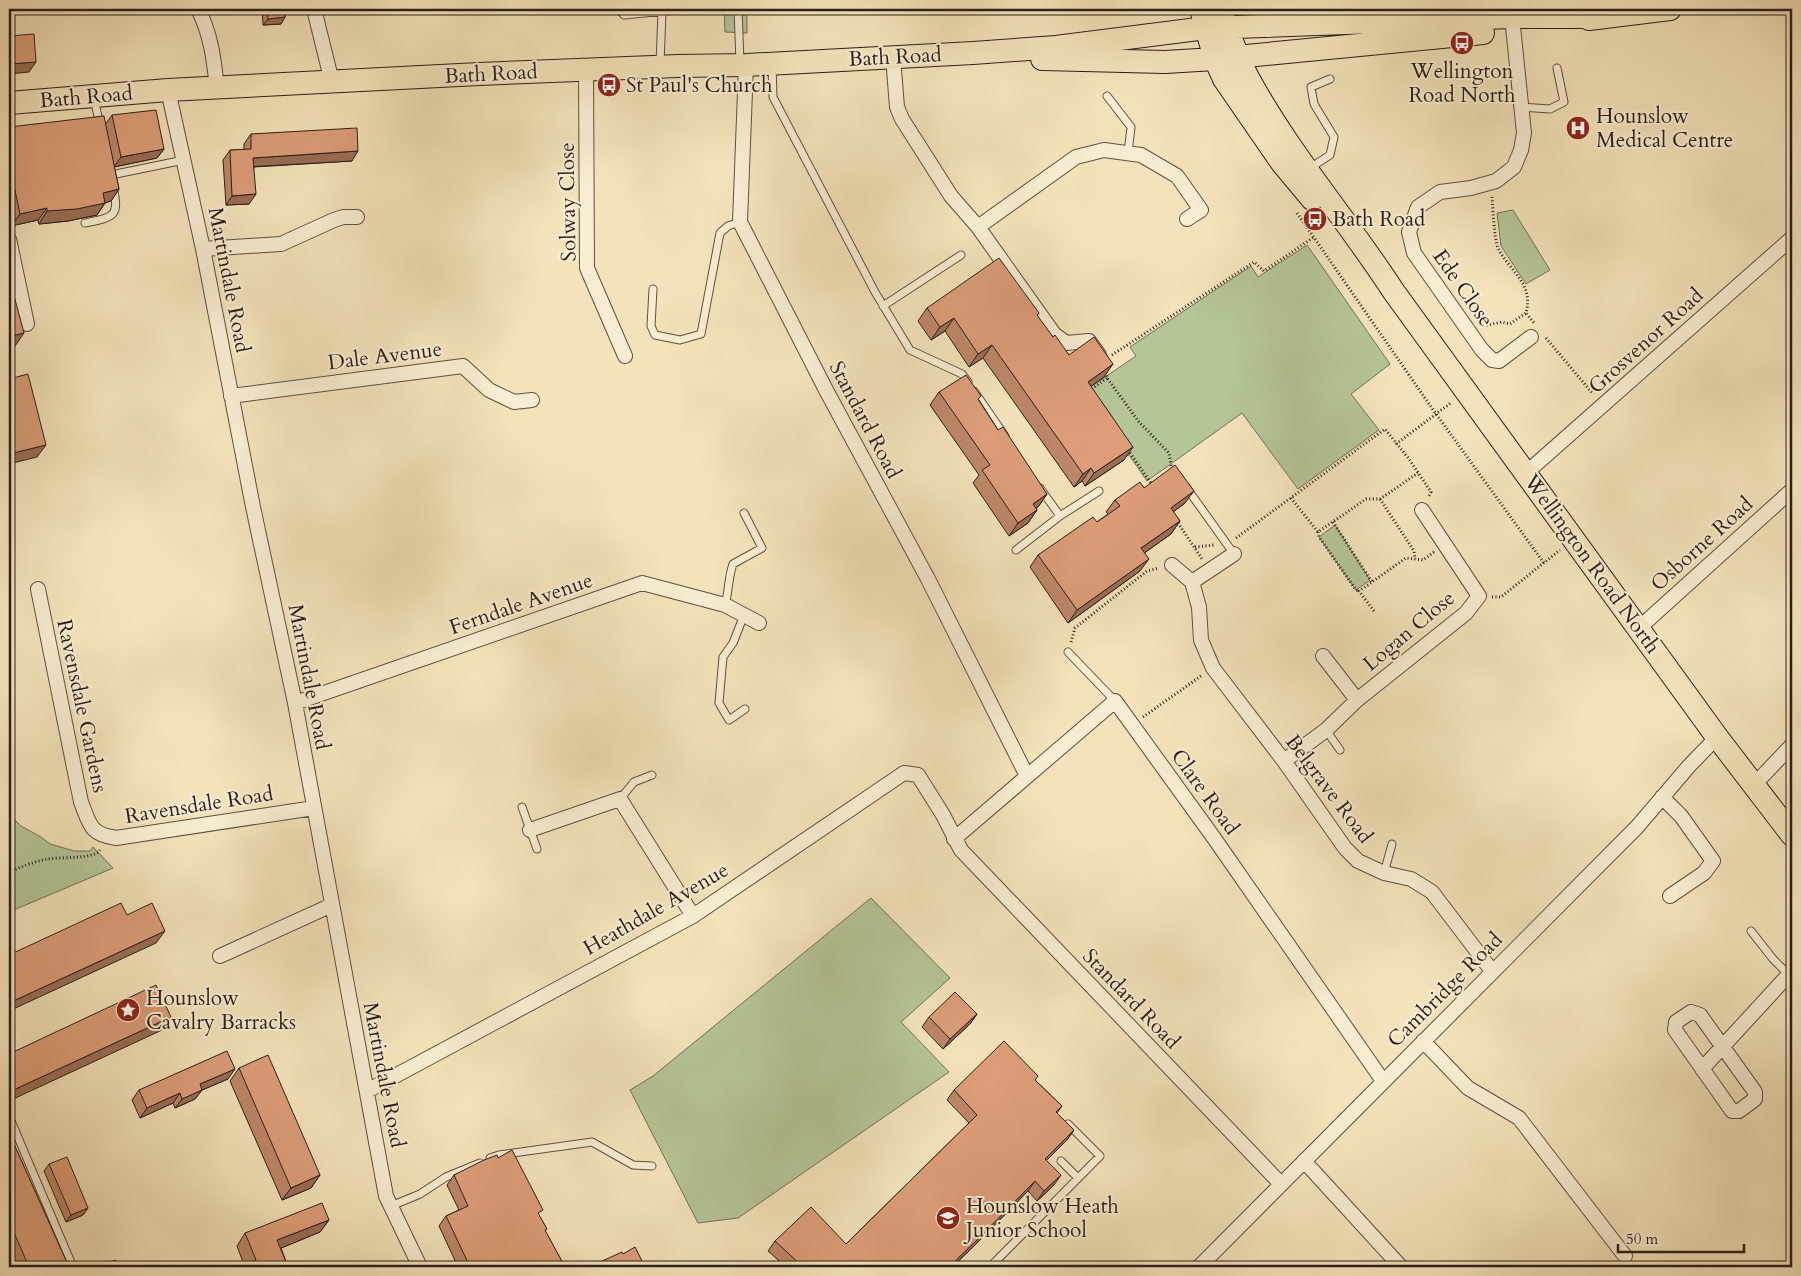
<svg xmlns="http://www.w3.org/2000/svg" width="1801" height="1276" viewBox="0 0 1801 1276" font-family="Cardo,serif">
	<style>
		.green { fill: #b5c595; stroke: #707258 }
		.lines { fill: none; stroke-linecap: round; stroke-linejoin: round }
		.lane-casing { stroke: #5d5042; stroke-width: 9 }
		.street-casing { stroke: #5d5042; stroke-width: 16 }
		.primary-casing { stroke: #2b1f1a; stroke-width: 24 }
		.path { stroke: #2b1f1a; stroke-width: 3; stroke-dasharray: 1 2.5; stroke-linecap: butt }
		.lane { stroke: #f8edd2; stroke-width: 7 }
		.street { stroke: #f8edd2; stroke-width: 14 }
		.primary { stroke: #f4e3ba; stroke-width: 22 }
		.wall { fill: #bd8767; stroke: #2b1f1a }
		.shaded-wall { fill: #9a6e54; stroke: #2b1f1a }
		.building { fill: #dc9d78; stroke: #2b1f1a }
		.labels { text-anchor: middle; dominant-baseline: central; stroke-width: 4; stroke-linejoin: round; paint-order: stroke }
		.street-label { font-size: 21px; fill: #2b1f1a; stroke: #f8edd2 }
		.poi-label { font-size: 21px; fill: #2b1f1a; stroke: #f8edd2; text-anchor: start }
	</style>
	<rect width="100%" height="100%" fill="#f4e3ba"/>
	<filter id="stains"><feTurbulence type="fractalNoise" baseFrequency=".004" numOctaves="4"/><feColorMatrix values="0 0 0 0 .2 0 0 0 0 .09 0 0 0 0 .02 0 0 0 .5 -.17"/></filter>
	<radialGradient id="worn" r=".72"><stop offset=".6" stop-color="#630" stop-opacity="0"/><stop offset="1" stop-color="#630" stop-opacity=".3"/></radialGradient>
	<path class="green" d="M724 9H747V33L725 32Z
		M1513 210 1550 270 1526 284 1501 246 1497 213Z
		M1307 245 1390 364 1351 394 1379 430 1298 489 1242 413 1147 481 1129 455 1125 456 1083 392 1136 356 1130 347 1251 266 1258 277Z
		M1335 525 1370 580 1356 590 1319 537Z
		M9 814 21 826 41 837 50 844 74 851H90L93 847 113 868 9 912Z
		M871 898 950 978 901 1022 949 1072 738 1218 698 1223 630 1090 653 1076Z"/>
	<g class="lines">
		<g class="lane-casing">
			<path id="lane" d="M619 9 624 15 686 9
				M738 9 740 62
				M660 64 662 11
				M772 65 773 97 875 292 910 350 962 374 968 382
				M1107 96 1131 127 1128 153
				M94 99 100 125
				M1521 107 1550 109 1564 102 1557 68
				M1310 168 1330 155 1334 137 1314 104 1311 87 1330 79
				M111 175 184 160
				M85 223C114 217 120 217 113 187
				M653 289 651 326 655 335 680 340 701 334 720 233 728 226 740 222
				M883 306 961 255
				M974 391 1005 436
				M1186 487 1234 554
				M1040 488 1060 516
				M1016 550 1060 516 1099 491
				M725 605C729 591 728 578 733 564L762 548 744 513
				M744 615 733 643 723 657 719 703 729 720 745 709
				M1068 652 1115 701
				M1326 730 1340 750
				M620 799 634 782 652 775
				M522 807 537 849
				M1384 873 1392 844
				M1751 931 1773 959 1789 975
				M9 1116 73 1267
				M490 1158 499 1155 592 1142 633 1165 652 1166
				M1061 1161 1078 1178
				M391 1206 420 1194 446 1177 480 1163
				M995 1267 993 1264 1100 1156 1068 1124"/>
		</g>
		<g class="street-casing">
			<path id="street" d="M198 9C211 34 214 60 217 88
				M314 9 332 82
				M1512 17 1524 133 1521 150 1514 167 1496 181 1471 188 1440 192 1418 207 1409 232 1414 253 1482 350 1492 360 1499 361 1531 337
				M893 57 897 107 902 119 951 196 978 227 1054 334 1066 343 1089 341 1099 355
				M746 65 740 222 826 390 928 579 1027 776
				M586 70 587 268 625 356
				M168 90 203 249 253 507 295 703 386 1196 420 1267
				M978 227 1076 157 1104 150 1141 155 1177 176 1201 210 1187 219
				M9 239 27 324
				M203 249 281 244 334 220 343 217H357
				M231 396 463 366 489 390 514 402 532 400
				M1526 473 1792 238
				M1172 565 1192 582 1199 607 1201 640 1213 668 1284 761 1345 848 1358 861 1384 873 1411 879 1432 892 1492 971
				M1192 582 1234 554
				M38 589 81 802C90 824 89 834 116 838L314 808
				M1639 628 1792 490
				M1323 656 1357 700
				M295 703 642 583 725 605 759 623
				M1284 761 1326 730 1357 700 1466 613 1479 596 1422 510
				M1753 786 1792 745
				M1662 797 1681 816 1713 861 1704 873 1670 896
				M530 830 620 799 693 916
				M954 839 1115 701 1214 838 1383 1081
				M220 956 332 905
				M1691 1012 1700 1015 1755 1092V1099L1739 1111H1732L1675 1030 1676 1022Z
				M1423 1041 1468 1088 1519 1118 1625 1256
				M1702 1069 1792 971
				M367 1091 693 916 904 773 918 775 943 815 961 850 1281 1184
				M1304 1161 1401 1267
				M1199 1267 1637 827 1689 766 1717 737"/>
		</g>
		<g class="primary-casing">
			<path id="primary" d="M1201 9 1215 59 1224 79 1282 163 1312 199
				M1220 9C1230 34 1237 60 1251 83 1292 157 1348 221 1394 292L1717 737 1792 835
				M1589 19 1670 9
				M1042 59 1165 62 1215 59 1483 33
				M9 103 168 90 479 74 678 66 746 65 973 53 1056 47 1206 28 1512 17H1604"/>
		</g>
		<path class="path" d="M1492 197C1493 209 1494 238 1498 248 1510 272 1534 283 1526 313L1534 323
			M1297 213 1436 414 1544 563
			M1483 326 1502 322 1510 324 1526 313
			M1546 338 1593 394
			M1112 355 1254 262 1264 271 1314 237
			M1106 372 1107 378 1139 422 1169 453 1172 469
			M1089 391 1107 378
			M1396 444 1452 402
			M1128 450 1153 486
			M1291 498 1318 532 1366 499H1380L1418 473
			M1380 499 1414 551 1415 559
			M1176 520 1202 559
			M1333 522 1372 582
			M1318 532 1319 537 1356 590 1359 591
			M1236 538 1385 429 1409 459 1431 492 1428 498
			M1195 547 1214 545
			M1492 597H1501L1560 550
			M1374 611 1359 591 1406 558 1423 560 1434 552
			M1071 642 1075 628 1147 571 1159 568
			M1143 717 1201 676
			M9 872C26 865 42 858 61 858 75 857 87 858 99 852L100 850"/>
		<use href="#lane" class="lane"/>
		<use href="#street" class="street"/>
		<use href="#primary" class="primary"/>
	</g>
	<path class="wall" d="M262 9H285V17L281 24 263 25Z
		M340 9H384L341 14Z
		M112 115 164 149 157 158 114 167 119 189 111 201 105 203 97 215 68 221 39 224 38 220 11 226 9 213V127L105 125Z
		M251 134 352 161 254 167 249 204 226 205 223 160 230 150H244V144Z
		M927 308 1039 313 1037 316 1053 337 1069 355 1104 377 1091 386 1124 460 1085 486 1082 481 1074 487 983 358 969 367 945 331 931 340 918 321Z
		M939 392 979 400 998 430 1047 494 1038 507 1036 508 1037 510 1028 523 1009 536 973 483 979 475 930 405Z
		M1144 488 1185 503 1173 512 1180 521 1171 534 1144 553 1140 571 1068 623 1030 567 1038 555 1097 522 1108 514 1106 512 1115 500Z
		M977 1014 970 1024 943 1049 922 1027 929 1017Z
		M239 1068 320 1175 311 1188 282 1200 230 1081Z
		M228 1079 202 1090 195 1099 175 1108 173 1103 140 1118 132 1100 139 1090Z
		M1035 1080 1062 1106 1057 1113 1074 1130 1067 1140 1046 1160 1054 1185 1037 1201 1028 1191 973 1247 952 1267H786L768 1251 775 1241 846 1244 969 1123 947 1100 954 1090Z
		M9 1133 69 1267H15L9 1254Z
		M498 1158 539 1216 547 1229 545 1231 565 1267H458L439 1226 446 1216 459 1210 447 1185 454 1175Z
		M49 1164 88 1208 83 1215 66 1222 44 1171Z
		M329 1220 320 1232 281 1248 288 1267 244 1265 237 1246 245 1233Z"/>
	<path class="shaded-wall" d="M344 9H384L341 14Z
		M454 9H475L452 11Z
		M285 17 281 24 263 25 268 19Z
		M36 62 29 72 9 74V64Z
		M164 149 157 158 114 167 121 157Z
		M358 151 352 161 247 167 253 158Z
		M119 189 111 201 102 204 105 203 97 215 68 221 39 224 47 211 103 193Z
		M256 194 249 204 226 205 232 196Z
		M47 208 38 220 11 226 20 214Z
		M954 318 945 331 931 340 940 327Z
		M24 333 15 346 9 347V337Z
		M992 345 983 358 969 367 978 354Z
		M1113 364 1104 377 1079 395 1088 382Z
		M46 445 37 457 9 464V454Z
		M1133 447 1124 460 1085 486 1094 473Z
		M1091 468 1082 481 1074 487 1083 474Z
		M1194 491 1185 503 1162 520 1171 508Z
		M1047 494 1038 507 1024 517 1033 504Z
		M1037 510 1028 523 1009 536 1018 523Z
		M1180 521 1171 534 1133 561 1141 548Z
		M1149 559 1140 571 1068 623 1077 610Z
		M165 931 156 943 9 1011V1003Z
		M977 1014 970 1024 943 1049 950 1039Z
		M171 1017 162 1030 9 1101V1092Z
		M235 1069 228 1079 202 1090 195 1099 175 1108 182 1099 200 1084Z
		M180 1093 173 1103 140 1118 147 1108Z
		M1074 1130 1067 1140 1038 1169 1045 1159Z
		M320 1175 311 1188 282 1200 291 1188Z
		M1061 1175 1054 1185 1037 1201 1044 1191Z
		M1035 1181 1028 1191 973 1247 952 1267H949Z
		M88 1208 83 1215 66 1222 71 1215Z
		M329 1220 320 1232 269 1253 277 1240Z"/>
	<path class="building" d="M267 9H285V17L268 19Z
		M34 34 36 62 9 64V36Z
		M156 110 164 149 121 157 112 115Z
		M104 116 119 189 103 193 105 203 77 209 47 211V208L20 214 10 167H9V127Z
		M357 128 358 151 253 158 256 194 232 196 230 150 251 149V134Z
		M9 243 13 258 9 259Z
		M999 258 1039 313 1037 315 1053 337 1055 335 1069 355 1094 337 1113 364 1088 382 1133 447 1094 473 1091 468 1083 474 992 345 978 354 954 318 940 327 927 308Z
		M13 292 24 333 9 337V293Z
		M28 374 46 445 9 454V379Z
		M966 375 981 396 978 399 998 430 1003 427 1047 494 1033 504 1037 510 1018 523 982 470 990 465 939 392Z
		M1175 465 1194 491 1171 508 1180 521 1141 548 1149 559 1077 610 1038 555 1093 517 1097 522 1120 506 1115 500 1140 482 1144 488Z
		M121 903 127 915 152 903 165 931 9 1003V955Z
		M156 985 171 1017 9 1092V1054Z
		M955 992 977 1014 950 1039 929 1017Z
		M1004 1041 1038 1076 1035 1080 1062 1106 1056 1112 1074 1130 1045 1159 1061 1175 1044 1191 1035 1181 980 1237 949 1267H803L775 1241 811 1207 846 1244 977 1115 954 1090Z
		M227 1051 235 1069 200 1084 202 1090 182 1099 180 1093 147 1108 139 1090Z
		M268 1055 320 1175 291 1188 239 1068Z
		M9 1133 69 1267H29L9 1221Z
		M512 1150 543 1210 538 1213 547 1229 545 1230 565 1267H470L446 1216 468 1206 454 1175 484 1160 497 1155 498 1158Z
		M67 1157 88 1208 71 1215 49 1164Z
		M322 1203 329 1220 277 1240 288 1267H239L256 1260 245 1233Z
		M635 1247 645 1267H589L622 1252 623 1254Z
		M115 1260 119 1267H99Z"/>
	<defs>
		<g id="bus-disc" transform="scale(1.25)"><circle r="9.5" fill="#8f2418" stroke="#f8edd2"/><path d="M-5-6H5V4H4V6H2V4H-2V6H-4V4H-5ZM-3.5-4V0h7V-4ZM-3.5 1.2v1.5H-2V1.2ZM2 1.2v1.5H3.5V1.2Z" fill="#fff"/></g>
		<g id="hospital-disc" transform="scale(1.25)"><circle r="9.5" fill="#8f2418" stroke="#f8edd2"/><path d="M-5-5h3v3.5h4V-5h3V5h-3V1.5h-4V5h-3Z" fill="#fff"/></g>
		<g id="sight-disc" transform="scale(1.25)"><circle r="9.5" fill="#8f2418" stroke="#f8edd2"/><path d="M0-6L1.8-2.2L6-1.7L2.9 1.2L3.7 5.4L0 3.3L-3.7 5.4L-2.9 1.2L-6-1.7L-1.8-2.2Z" fill="#fff"/></g>
		<g id="school-disc" transform="scale(1.25)"><circle r="9.5" fill="#8f2418" stroke="#f8edd2"/><path d="M0-5L7-2L0 1L-7-2ZM-4 1L0 2.5L4 1V4Q0 6-4 4Z" fill="#fff"/></g>
	</defs>
	<g fill-rule="evenodd">
		<use href="#bus-disc" x="1462" y="43"/>
		<use href="#bus-disc" x="609" y="85"/>
		<use href="#hospital-disc" x="1578" y="128"/>
		<use href="#bus-disc" x="1315" y="219"/>
		<use href="#sight-disc" x="128" y="1010"/>
		<use href="#school-disc" x="948" y="1218"/>
	</g>
	<g class="labels">
		<g class="street-label">
			<text transform="translate(895 57) rotate(-3)">Bath Road</text>
			<text transform="translate(491 74) rotate(-3)">Bath Road</text>
			<text transform="translate(86 97) rotate(-5)">Bath Road</text>
			<text transform="translate(568 202) rotate(-91)">Solway Close</text>
			<text transform="translate(229 280) rotate(79)">Martindale Road</text>
			<text transform="translate(1463 288) rotate(55)">Ede Close</text>
			<text transform="translate(1646 341) rotate(-42)">Grosvenor Road</text>
			<text transform="translate(385 356) rotate(-7)">Dale Avenue</text>
			<text transform="translate(865 420) rotate(62)">Standard Road</text>
			<text transform="translate(1702 544) rotate(-42)">Osborne Road</text>
			<text transform="translate(1592 564) rotate(54)">Wellington Road North</text>
			<text transform="translate(521 604) rotate(-19)">Ferndale Avenue</text>
			<text transform="translate(1409 631) rotate(-40)">Logan Close</text>
			<text transform="translate(309 677) rotate(79)">Martindale Road</text>
			<text transform="translate(82 706) rotate(78)">Ravensdale Gardens</text>
			<text transform="translate(1329 789) rotate(53)">Belgrave Road</text>
			<text transform="translate(1205 792) rotate(54)">Clare Road</text>
			<text transform="translate(199 805) rotate(-9)">Ravensdale Road</text>
			<text transform="translate(656 909) rotate(-30)">Heathdale Avenue</text>
			<text transform="translate(1445 990) rotate(-45)">Cambridge Road</text>
			<text transform="translate(1131 999) rotate(46)">Standard Road</text>
			<text transform="translate(384 1075) rotate(79)">Martindale Road</text>
		</g>
		<g class="poi-label">
			<text x="1462" y="71" text-anchor="middle">Wellington<tspan x="1462" dy="24">Road North</tspan></text>
			<text x="626" y="85">St Paul's Church</text>
			<text x="1596" y="116">Hounslow<tspan x="1596" dy="24">Medical Centre</tspan></text>
			<text x="1332" y="219">Bath Road</text>
			<text x="146" y="998">Hounslow<tspan x="146" dy="24">Cavalry Barracks</tspan></text>
			<text x="966" y="1206">Hounslow Heath<tspan x="966" dy="24">Junior School</tspan></text>
		</g>
	</g>
	<rect width="1801" height="1276" fill="none" stroke="#f4e3ba" stroke-width="30"/>
	<rect x="10" y="10" width="1781" height="1256" fill="none" stroke="#2b1f1a" stroke-width="2.5"/>
	<rect x="15" y="15" width="1771" height="1246" fill="none" stroke="#2b1f1a"/>
	<path d="M1618 1244v8h126v-8" fill="none" stroke="#2b1f1a" stroke-width="2.5"/>
	<text x="1626" y="1244" font-size="15" fill="#2b1f1a" stroke="#f8edd2" stroke-width="4" paint-order="stroke">50 m</text>
	<rect width="100%" height="100%" filter="url(#stains)"/>
	<rect width="100%" height="100%" fill="url(#worn)"/>
</svg>
